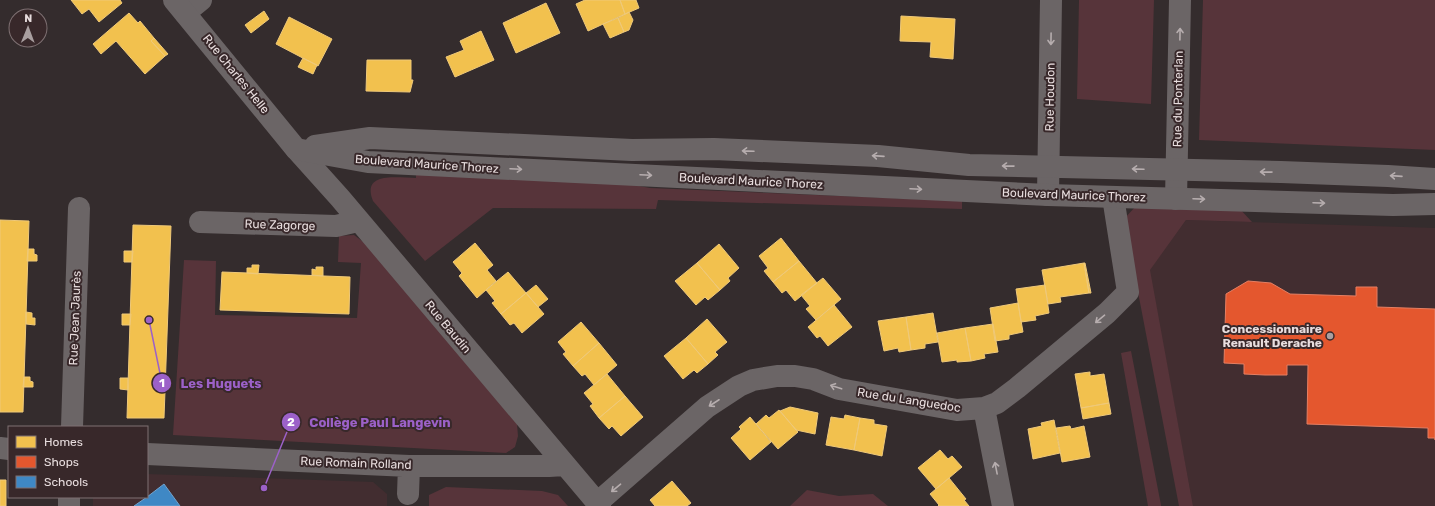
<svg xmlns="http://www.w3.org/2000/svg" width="1435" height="506" viewBox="0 0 1435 506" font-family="Rubik,sans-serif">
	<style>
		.built { fill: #422d30 }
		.green { fill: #57343a }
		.homes { fill: #f2c14e; stroke: #efc979 }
		.shops { fill: #e4572e; stroke: #e57f63 }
		.schools { fill: #3f88c5; stroke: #72a2cc }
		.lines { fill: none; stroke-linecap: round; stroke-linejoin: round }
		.minor { stroke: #6b6566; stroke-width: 22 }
		.tertiary { stroke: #6b6566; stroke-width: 22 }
		.oneway { stroke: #b6adae }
		.poi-dot { fill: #a99fa0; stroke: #38282a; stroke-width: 1.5 }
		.labels { text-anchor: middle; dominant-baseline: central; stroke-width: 4; stroke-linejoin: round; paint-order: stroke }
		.street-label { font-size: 12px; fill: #e8ddde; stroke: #38282a }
		.poi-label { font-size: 12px; font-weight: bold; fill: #e8ddde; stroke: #38282a; text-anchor: end }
		.leader { fill: none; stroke: #9c61c8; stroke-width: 1.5 }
		.callout-dot { fill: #9c61c8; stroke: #38282a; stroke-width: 1.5 }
		.mark-label { font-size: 12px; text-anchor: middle; font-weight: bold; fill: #fff }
		.callout-label { font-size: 13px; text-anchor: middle; font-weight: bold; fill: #9c61c8; stroke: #38282a; stroke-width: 4; stroke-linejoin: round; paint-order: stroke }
	</style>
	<rect width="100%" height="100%" fill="#342c2d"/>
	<path class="built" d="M1186 220 1435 228V506H1193L1149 270Z
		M147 474 373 482 387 494V506H93V497H147Z"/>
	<path class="green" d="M1079 0H1154L1151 104 1077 99Z
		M1203 0H1435V150L1199 140Z
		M416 174 617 182 650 188 962 201V209L658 200 656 209 493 208 425 261 373 201C361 171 398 178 416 178Z
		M1136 206 1239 208 1252 222 1186 220 1150 270 1193 506H1179L1124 219Z
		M354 235 366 244 517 424 518 436 515 447 506 453 173 435 184 260 216 261 215 315 357 318 361 263 338 262 339 236Z
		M1131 351 1161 505V506H1148L1121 353Z
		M446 487 542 491 558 495 568 506H429V495Z
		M807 490 839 496 873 494 888 506H790Z"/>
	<path class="homes" d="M71 0H120L122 3 99 22 89 9 82 14Z
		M585 0H620L625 14 588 31 576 4Z
		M620 0H636L639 8 625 14Z
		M546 3 560 33 516 53 503 23Z
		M264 11 269 19 251 33 245 25Z
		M629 12 633 20 629 30 624 32 618 18Z
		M129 13 138 23 140 21 154 38 151 41 165 56 145 74 116 41 101 54 93 44Z
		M901 16 955 19 953 59 930 57 931 42 900 41Z
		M289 17 332 39 318 66 276 44Z
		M618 18 624 32 610 38 603 24Z
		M481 31 494 60 455 77 446 57 464 50 460 41Z
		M154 38 168 54 165 56 151 41Z
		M303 58 317 65 313 74 298 67Z
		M367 60H411V80H413L410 92 366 91Z
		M0 220 29 221 23 412H0Z
		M133 225 171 226 164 418H127Z
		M781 238 799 261 773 282 764 271 768 268 759 256Z
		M475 243 493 265 487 270 496 281 477 298 459 276 462 273 453 262Z
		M719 244 739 268 728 278 730 281 720 290 697 263Z
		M28 249H34V254L37 255V261H27Z
		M124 251H133L132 262H124Z
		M799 261 817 283 795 301 786 290 782 293 773 282Z
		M697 263 720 290 708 300 705 297 696 305 675 281Z
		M1084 263 1089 293 1060 297 1061 302 1048 304 1042 270Z
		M1084 263H1085L1091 293H1089Z
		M252 265H259L258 274 247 273V268H252Z
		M316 267H323V276L312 275V269L316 270Z
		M222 272 350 277 349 314 220 310Z
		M508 272 526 293 501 314 492 303 495 301 486 290Z
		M823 278 841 299 816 320 806 309 810 306 801 295Z
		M536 285 548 299 538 307 526 293Z
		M1045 285 1049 313 1035 316 1036 320 1021 322 1016 289Z
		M526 293 544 314 522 333 514 323 510 325 501 314Z
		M1018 303 1023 332 1009 335V339L995 341 990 308Z
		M834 305 852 327 828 346 820 336 817 338 808 327Z
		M26 312 32 313V318H35V325L26 324Z
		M933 313 938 342 925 344V348L911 350 906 317Z
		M122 314H131L130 325H122Z
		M906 317 911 350 899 352 898 348 884 351 878 321Z
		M707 319 727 342 715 352 718 355 708 364 686 338Z
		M581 322 599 343 573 366 563 354 566 352 558 342Z
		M993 324 998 352 984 354 985 358 971 361 965 328Z
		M965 328 971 361 957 362V360L942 362 937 333Z
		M686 338 708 364 697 373 694 370 683 379 664 356Z
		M599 343 617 365 594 385 585 374 582 376 573 366Z
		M1090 372V376L1104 374 1109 403 1081 408 1075 374Z
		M607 374 625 396 599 418 590 406 593 404 584 393Z
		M24 377H30V381L33 382V387H23Z
		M120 378H128V390L120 389Z
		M625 396 643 417 621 436 612 426 609 429 599 418Z
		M1109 403 1111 414 1083 419 1081 408Z
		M790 407 818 413 815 434 796 430 780 411Z
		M779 410 798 432 778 449 756 424 766 415 769 418Z
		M845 415 860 418 854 450 826 445 831 417 844 419Z
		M750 417 771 442 750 460 731 438 741 429 739 427Z
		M860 418 874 420V424L887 426 882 456 854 450Z
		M1054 420 1060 453 1033 459 1028 429 1042 426 1041 423Z
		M1070 426 1071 429 1084 426 1090 457 1062 462 1056 428Z
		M940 450 948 459 952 456 962 467 936 489 918 468Z
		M949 478 966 499 964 500 969 506H938L939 505 930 494Z
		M0 480H6V506H0Z
		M672 481 691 503 687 506H655L650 500Z"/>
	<path class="shops" d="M1248 281 1271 283 1290 294 1356 296V287H1377V307L1435 309V440V438H1428V428L1307 424 1308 365H1287V375H1265L1244 374V364L1224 363 1226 294Z"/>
	<path class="schools" d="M164 484 180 506H134L147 497Z"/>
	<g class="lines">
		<path class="minor" d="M185 13 201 0
			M296 149 340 198 600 506
			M1048 195 1051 0
			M1176 199 1180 0
			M200 222 336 226 358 221
			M984 408 1003 506
			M72 427 79 208
			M0 448 9 449
			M147 454 409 466H549L564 465
			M408 494 409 466
			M597 503 707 407 739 386 753 380 777 376H795L813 379 839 389 957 410 984 408 997 403 1017 388 1107 313 1128 292 1113 197
			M69 506V497"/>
		<path class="tertiary" d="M174 0 296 149
			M315 146 370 138 632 150 714 149 878 156 969 165 1281 172 1388 176 1435 179
			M296 149 368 162 1048 195 1393 205 1435 204"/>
	</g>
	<defs><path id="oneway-shaft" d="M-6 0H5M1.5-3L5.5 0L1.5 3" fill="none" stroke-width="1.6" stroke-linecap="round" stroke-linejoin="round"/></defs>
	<g class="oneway">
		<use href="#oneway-shaft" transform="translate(1180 34) rotate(-89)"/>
		<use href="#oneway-shaft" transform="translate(1051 39) rotate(91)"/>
		<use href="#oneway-shaft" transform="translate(748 151) rotate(-178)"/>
		<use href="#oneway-shaft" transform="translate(878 156) rotate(-176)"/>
		<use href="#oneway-shaft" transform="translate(1008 166) rotate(-179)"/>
		<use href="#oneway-shaft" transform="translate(516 169) rotate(3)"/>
		<use href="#oneway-shaft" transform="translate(1138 169) rotate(-178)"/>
		<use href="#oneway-shaft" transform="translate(1266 172) rotate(-179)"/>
		<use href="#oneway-shaft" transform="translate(646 175) rotate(3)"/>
		<use href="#oneway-shaft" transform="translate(1396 176) rotate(-176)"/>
		<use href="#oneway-shaft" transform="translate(916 189) rotate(3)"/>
		<use href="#oneway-shaft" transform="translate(1199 199) rotate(2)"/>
		<use href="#oneway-shaft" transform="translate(1319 203) rotate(2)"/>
		<use href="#oneway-shaft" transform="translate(1100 319) rotate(140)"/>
		<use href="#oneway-shaft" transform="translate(836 387) rotate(-162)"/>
		<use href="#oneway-shaft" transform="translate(714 403) rotate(147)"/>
		<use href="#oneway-shaft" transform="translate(996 468) rotate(-101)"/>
		<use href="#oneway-shaft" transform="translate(616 488) rotate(140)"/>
	</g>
	<circle class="poi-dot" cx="1330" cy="336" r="4"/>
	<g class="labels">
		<g class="street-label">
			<text transform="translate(236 74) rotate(51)">Rue Charles Helle</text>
			<text transform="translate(1050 97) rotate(-89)">Rue Houdon</text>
			<text transform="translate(1178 99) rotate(-89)">Rue du Ponterlan</text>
			<text transform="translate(427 164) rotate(4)">Boulevard Maurice Thorez</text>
			<text transform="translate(751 181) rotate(3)">Boulevard Maurice Thorez</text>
			<text transform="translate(1074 195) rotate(2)">Boulevard Maurice Thorez</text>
			<text transform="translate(280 225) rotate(2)">Rue Zagorge</text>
			<text transform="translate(75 318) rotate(-88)">Rue Jean Jaurès</text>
			<text transform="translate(448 327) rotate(50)">Rue Baudin</text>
			<text transform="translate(909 400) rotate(9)">Rue du Languedoc</text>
			<text transform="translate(356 463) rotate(2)">Rue Romain Rolland</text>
		</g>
		<g class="poi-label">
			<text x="1322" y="329">Concessionnaire<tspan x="1322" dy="14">Renault Derache</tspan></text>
		</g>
	</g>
	<path class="leader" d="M149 320L162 383M264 488L291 422"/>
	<g class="callout-dot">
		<circle cx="149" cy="320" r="4"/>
		<circle cx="264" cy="488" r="4"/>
		<circle cx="162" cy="383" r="10"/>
		<circle cx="291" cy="422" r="10"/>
	</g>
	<g class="mark-label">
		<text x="162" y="387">1</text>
		<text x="291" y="426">2</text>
	</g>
	<g class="callout-label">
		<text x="221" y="388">Les Huguets</text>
		<text x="380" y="427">Collège Paul Langevin</text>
	</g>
	<rect x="8" y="426" width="140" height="72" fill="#38282a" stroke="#7e7072"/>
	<rect x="16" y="436" width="20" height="12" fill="#f2c14e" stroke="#7e7072"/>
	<text x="44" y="446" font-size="12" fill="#e8ddde">Homes</text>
	<rect x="16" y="456" width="20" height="12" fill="#e4572e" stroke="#7e7072"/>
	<text x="44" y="466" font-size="12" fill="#e8ddde">Shops</text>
	<rect x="16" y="476" width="20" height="12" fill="#3f88c5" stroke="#7e7072"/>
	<text x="44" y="486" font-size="12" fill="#e8ddde">Schools</text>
	<g transform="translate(28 28) rotate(1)"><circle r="19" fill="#38282a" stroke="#7e7072"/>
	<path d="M0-3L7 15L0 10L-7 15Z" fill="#a99fa0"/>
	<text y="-6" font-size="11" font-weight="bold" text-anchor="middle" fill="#e8ddde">N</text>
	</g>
</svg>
